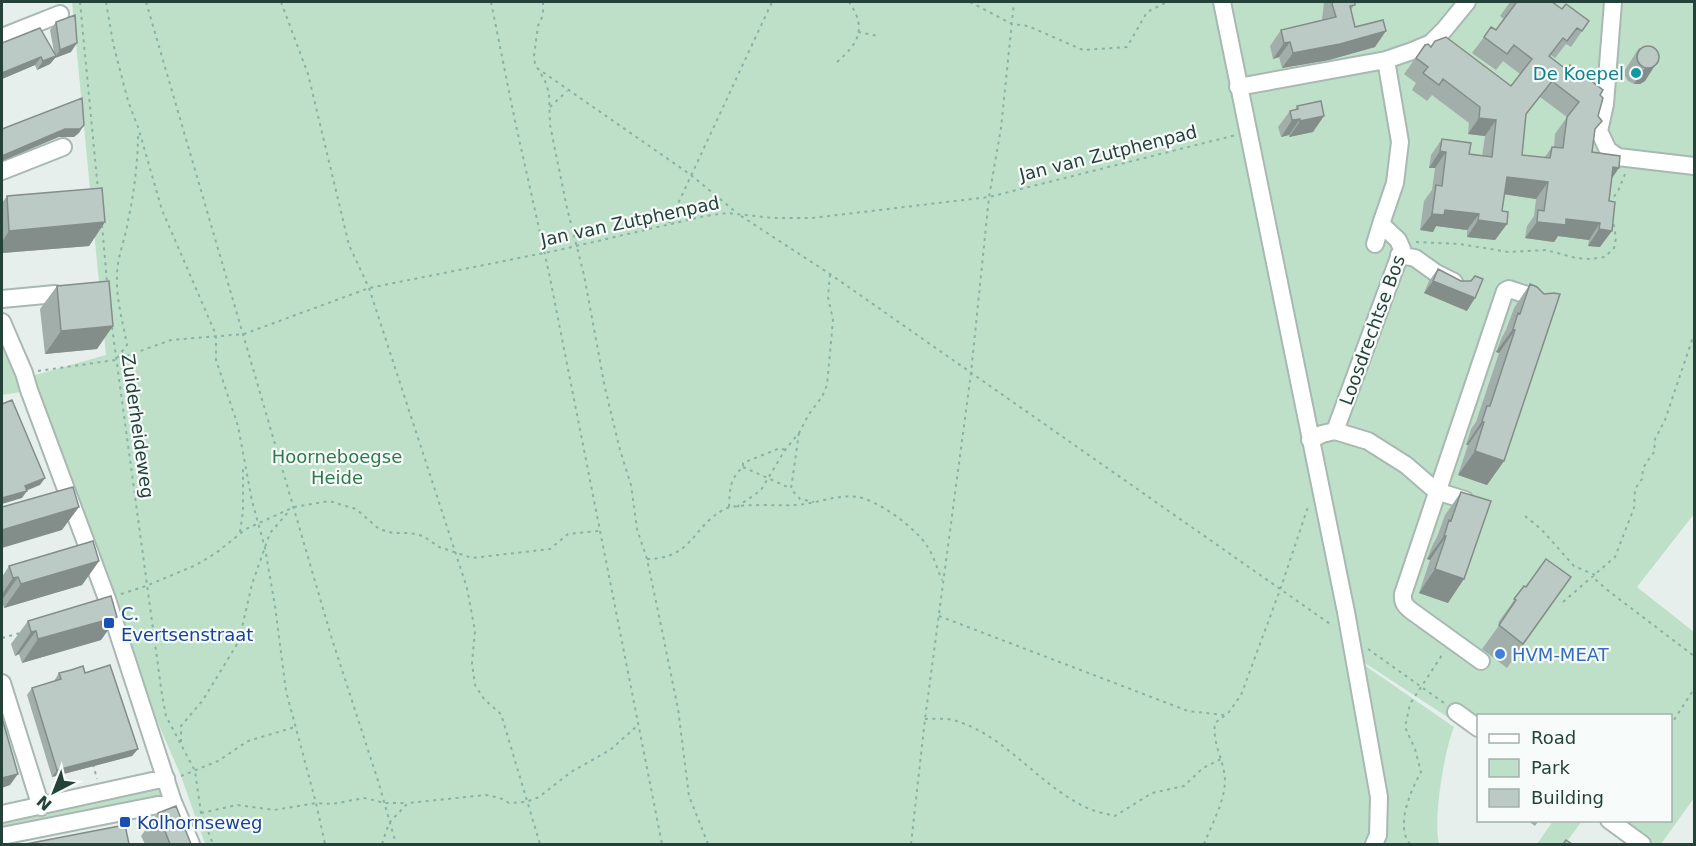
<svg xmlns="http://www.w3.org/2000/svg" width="1696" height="846" viewBox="0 0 1696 846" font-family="'DejaVu Sans',sans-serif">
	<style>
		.green { fill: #bfe0c8 }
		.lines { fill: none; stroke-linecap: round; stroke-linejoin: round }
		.minor-casing { stroke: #a8b8b2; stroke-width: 20 }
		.path { stroke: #86b3a5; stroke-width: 2; stroke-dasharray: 3 4.5; stroke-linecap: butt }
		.minor { stroke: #fff; stroke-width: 16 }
		.wall { fill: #a1aea9; fill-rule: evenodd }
		.shaded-wall { fill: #838d89 }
		.building { fill: #bbcac4; stroke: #838d89; stroke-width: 1.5; fill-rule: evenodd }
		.culture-dot { fill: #0f9aa8; stroke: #f7fbf9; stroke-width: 2 }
		.transit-dot { fill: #1a4fb4; stroke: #f7fbf9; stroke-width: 2 }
		.shop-dot { fill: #3f7fe0; stroke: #f7fbf9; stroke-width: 2 }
		.labels { text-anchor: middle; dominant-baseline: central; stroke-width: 4.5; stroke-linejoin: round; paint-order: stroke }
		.culture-label { font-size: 18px; fill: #0d838f; stroke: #f7fbf9; text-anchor: end }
		.street-label { font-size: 18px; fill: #24423a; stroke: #f7fbf9 }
		.park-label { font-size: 18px; fill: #2d7a4b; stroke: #f7fbf9 }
		.transit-label { font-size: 18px; fill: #164399; stroke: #f7fbf9; text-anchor: start }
		.shop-label { font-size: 18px; fill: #366cbe; stroke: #f7fbf9; text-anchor: start }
	</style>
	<rect width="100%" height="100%" fill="#e6efeb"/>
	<path class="green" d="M72 2H1694V514L1637 587 1694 632V798L1661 844H1643L1606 821 1670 820V716H1478V737L1351 654 1373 797 1370 834 1366 844H205L181 776 158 723 32 376 106 355Z
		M2 322 28 391 2 395Z
		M1360 662 1454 727C1444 752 1433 819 1439 844H1382L1387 824 1388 802Z
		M160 785 163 792 160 796 150 800 2 830V816Z
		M1553 821H1582L1565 844H1537Z"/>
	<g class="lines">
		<g class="minor-casing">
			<path id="minor" d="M1222 2 1346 612 1379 797 1378 835 1374 844
				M1613 2 1605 104 1599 131 1608 150 1618 157 1694 166
				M2 37 60 14
				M1238 87 1386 60 1412 51 1431 43 1444 30 1467 2
				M2 171 63 147
				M1375 244 1381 224
				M1399 255 1415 258 1436 273 1454 282
				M2 299 55 294
				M2 322 24 373 29 390 107 599 173 802 191 844
				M1335 431 1402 249 1398 240 1381 224 1395 183 1400 142 1386 60
				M1310 440 1322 434 1335 431 1368 441 1406 465 1436 491 1465 500
				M1481 661 1413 612C1406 607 1402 603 1403 594L1505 291 1509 289 1530 296 1533 301 1531 308
				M2 683 41 807
				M1456 712 1478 728
				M2 814 166 778
				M1609 820 1642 844
				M2 836 173 802"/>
		</g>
		<path class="path" d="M80 2 98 190
			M106 2 113 43 128 101 138 127 162 210 216 335V360L238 426 252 501 265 548 275 606 286 691 316 803 325 844
			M146 2 331 636 379 784 396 844
			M281 2 308 74 349 245 369 288 467 588 475 631 472 663 475 685 484 699 501 714 540 844
			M491 2 515 121 549 273 662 844
			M543 2V15L538 26 534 56 535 64 545 81 549 93 550 125 567 208 584 275 605 388 620 450 631 485 637 529 647 559 658 611 678 709 689 796 708 844
			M970 2 1012 24 1028 26 1083 50 1127 47 1147 12 1167 2
			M858 32 878 36
			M837 62C859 43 867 28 849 2
			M537 68 691 175 737 213
			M550 107 567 91
			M1610 203 1619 189 1625 174
			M741 216 830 274 1333 626
			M669 223 772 2
			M102 225 107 282
			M1416 242 1460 244 1508 252 1546 250 1576 258 1591 259 1605 257 1614 248 1616 238 1613 221
			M112 327 162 695 166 716 195 771 201 813 213 844
			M117 358 127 345C123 322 116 300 117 276 117 257 125 240 128 221 134 193 138 162 138 133
			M38 371 115 360 171 340 244 334 369 288 559 250 705 216 727 213 773 218H812L989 197 1236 135
			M799 433 791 489 800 499 814 502
			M743 467 790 488
			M729 507C730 489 729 480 743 467V463L780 448 785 450
			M737 507 761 490 785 450 799 433 809 414 822 397 827 385 833 320 828 297 830 274
			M1525 516 1541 529 1574 566 1595 575 1596 580 1606 589 1694 656
			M240 532 243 511V466
			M647 559C693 559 692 526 725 509 736 503 778 506 793 505 814 505 835 494 857 497 877 499 917 529 927 546 934 556 937 569 942 580
			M121 594 146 586 196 565 216 553 246 529 294 507 329 501 356 509 379 529 393 533H410L423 536 439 547 472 558 550 549 568 534 599 531
			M1563 602 1615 557 1634 508 1635 489 1642 479 1643 469 1646 463 1655 451 1654 441 1665 420 1694 334
			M939 616 1188 711 1224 715
			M2 638 20 633
			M1368 649 1444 703
			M925 719C934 719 945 718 953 720 1003 734 1033 778 1076 802 1088 810 1102 813 1115 816L1152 793 1184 786 1203 768 1221 759
			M1670 726 1694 689
			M181 742V726L203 700 239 641 252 584 270 533 290 510
			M93 764 97 779
			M181 776 218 761 248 741 295 727
			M201 813 237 805 274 810 316 803 332 804 364 798 385 803H408
			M382 844 389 823 408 803 486 795 500 798 509 803 526 802 539 797 571 772 610 750 637 726
			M911 844 925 719 971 373 989 197 1001 128 1014 2
			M1204 844C1211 826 1224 803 1225 782 1225 761 1212 745 1215 723L1229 712 1241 695 1280 590 1308 507
			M1410 844C1395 826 1411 790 1421 772L1415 749 1405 727 1410 704 1444 652"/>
		<use href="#minor" class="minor"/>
	</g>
	<path class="wall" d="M1324 2H1356L1351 10 1355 27 1375 47 1329 60 1282 68 1279 57 1273 59 1270 46 1281 30 1322 20Z
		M1510 2H1552L1562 9 1589 21 1571 47 1566 44 1555 58 1551 55 1550 57 1600 95 1592 152 1612 178 1600 247 1588 246 1589 240 1558 236 1554 242 1525 238 1527 226 1534 216 1536 199 1505 194 1502 211 1507 224 1495 240 1467 237V230L1436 226 1433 232 1420 230 1424 201 1432 190 1435 168H1429L1431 155 1442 139 1469 154 1482 156 1485 136 1468 134 1469 123 1432 95 1427 101 1412 90 1416 83 1404 74 1425 45 1431 47 1511 86 1520 74 1503 61 1496 70 1472 53 1484 37 1496 30 1504 19 1500 16ZM1540 97 1567 117 1555 134 1554 147H1552L1544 158 1522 155 1526 115Z
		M56 22 71 52 55 58 50 64 37 70 35 65 2 79V43L54 52 50 30Z
		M1639 48H1656L1645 81 1640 84H1634L1628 81 1625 76V70Z
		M1297 106 1313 132 1289 137V135L1281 137 1278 127 1290 111 1295 110Z
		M7 196 105 222 89 246 2 253V203Z
		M1438 269 1467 311 1424 293 1429 281Z
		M1530 284 1504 461 1487 485 1458 475 1468 445H1466L1471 429 1476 422 1499 353 1496 352 1502 337 1506 330 1514 308Z
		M57 286 97 349 45 354 40 309Z
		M1461 492 1448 603 1419 593 1430 560 1427 559 1433 544 1437 537 1445 515Z
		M99 561 82 585 4 608 2 601V577L9 566Z
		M1571 577 1507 668 1482 649 1500 624 1498 623 1524 586 1526 587Z
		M117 617 101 640 22 663 19 654 15 656 11 644 28 621Z
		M59 673H85L138 749 132 756 52 777 27 695 32 688 54 681Z
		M158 813 191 844H145L141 836Z
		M1527 820H1539L1535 826Z"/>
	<path class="shaded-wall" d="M1386 31 1375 47 1329 60 1282 68 1293 53Z
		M1290 42 1279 57 1273 59 1284 43Z
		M77 43 71 52 55 58 50 64 37 70 43 61 56 56 60 50Z
		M41 57 35 65 2 79V73Z
		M1656 64 1645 81 1640 84H1634L1645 68Z
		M1324 116 1313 132 1289 137 1300 121Z
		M1479 118 1496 120 1485 136 1468 134Z
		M1300 119 1289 135 1281 137 1292 120Z
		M84 125 79 133 74 137H59L2 161V156L65 129Z
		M1440 151 1446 152 1435 168H1429Z
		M1613 167 1619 168 1608 184Z
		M1507 177 1548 182 1536 199 1495 193Z
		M1445 210 1479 214 1467 230 1436 226 1433 232 1420 230 1432 214Z
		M1566 219 1600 223 1589 240 1558 236 1554 242 1525 238 1537 222Z
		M1478 220 1507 224 1495 240 1467 237Z
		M105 222 89 246 2 253V242L9 231Z
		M1599 229 1612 231 1600 247 1588 246Z
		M1433 281 1475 298 1467 311 1424 293Z
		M113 326 97 349 45 354 61 331Z
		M1513 329 1515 330 1499 353 1496 352Z
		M1482 421 1484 422 1468 445H1466Z
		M1475 451 1504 461 1487 485 1458 475Z
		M45 478 40 485 23 492 27 491 22 498 2 504V498L25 486Z
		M79 507 62 530 2 548V530Z
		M1444 536H1446L1430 560 1427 559Z
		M99 561 82 585 4 608 21 584Z
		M1435 569 1464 579 1448 603 1419 593Z
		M18 577 2 600V594L13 578Z
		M117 617 101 640 22 663 38 639Z
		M36 631 19 654 15 656 31 632Z
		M138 749 132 756 52 777 57 770Z
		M18 774 10 785 2 788V778Z"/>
	<path class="building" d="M1333 2H1355V5L1350 6 1355 27 1383 20 1386 31 1340 44 1293 53 1290 42 1284 43 1281 30 1336 17 1332 4Z
		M1514 2H1552L1562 9 1566 4 1589 21 1582 31 1577 28 1567 41 1563 38 1549 56 1567 70 1570 65 1603 90 1600 95 1603 98 1598 116 1602 121 1595 129 1592 152 1620 156 1619 168 1613 167 1609 201 1615 202 1612 231 1599 229 1600 223 1566 219V225L1537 222 1538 210 1544 211 1548 182 1507 177 1502 211 1508 212 1507 224 1478 220 1479 214 1445 210 1444 215 1432 214 1436 185 1442 186 1446 152 1440 151 1442 139 1471 143 1469 154 1492 157 1496 120 1479 118 1480 107 1443 79 1439 85 1423 73 1428 67 1416 58 1425 45 1428 44 1431 47 1435 41 1446 37 1511 86 1532 59 1514 45 1507 54 1484 37 1491 27 1496 30 1516 3ZM1552 81 1579 102 1567 117 1563 148 1552 147 1550 158 1522 155 1526 114Z
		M75 15 77 43 60 50 56 22Z
		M40 28 56 56 43 61 41 57 2 73V43Z
		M1637 57a11 11 0 1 1 22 0a11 11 0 1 1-22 0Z
		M82 98 84 125 80 129H65L2 156V129Z
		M1321 101 1324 116 1300 121V119L1292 120 1290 111 1298 109 1297 106Z
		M102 188 105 222 9 231 7 196Z
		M1438 269 1461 281H1471L1475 276 1483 279 1475 298 1433 281Z
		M109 281 113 326 61 331 57 286Z
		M1530 284 1537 287 1544 294 1554 293 1560 294 1504 461 1475 451 1484 422 1482 421 1487 406H1490L1515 330 1513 329 1518 313 1520 314Z
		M12 400 45 478 25 486 27 491 2 498V404Z
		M73 487 79 507 2 530V507Z
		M1461 492 1491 501 1464 579 1435 569 1446 536H1444L1449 520 1451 521Z
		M93 541 99 561 21 584 18 577 13 578 9 566Z
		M1546 559 1571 577 1523 644 1499 625 1516 600 1514 599 1524 586 1526 587Z
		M111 596 117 617 38 639 36 631 31 632 28 621Z
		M110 665 138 749 57 770 32 688 61 679 59 673 71 670 83 666 85 673Z
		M2 718 18 774 2 778Z
		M176 806 191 844H170L158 813Z
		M125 825 129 844H26Z
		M1566 840 1572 844H1563Z"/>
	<circle class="culture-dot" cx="1636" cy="73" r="6"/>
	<g class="transit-dot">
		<rect x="103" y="617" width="12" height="12" rx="3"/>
		<rect x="119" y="816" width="12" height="12" rx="3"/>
	</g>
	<circle class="shop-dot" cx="1500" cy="654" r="6"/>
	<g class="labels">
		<g class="culture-label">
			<text x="1624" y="73">De Koepel</text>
		</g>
		<g class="street-label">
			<text transform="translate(1108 153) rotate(-14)">Jan van Zutphenpad</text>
			<text transform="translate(630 221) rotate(-12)">Jan van Zutphenpad</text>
			<text transform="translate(1372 330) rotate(-70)">Loosdrechtse Bos</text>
			<text transform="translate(138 426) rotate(82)">Zuiderheideweg</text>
		</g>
		<g class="park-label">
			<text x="337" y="456">Hoorneboegse<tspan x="337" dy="21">Heide</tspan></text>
		</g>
		<g class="transit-label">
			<text x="121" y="613">C.<tspan x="121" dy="21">Evertsenstraat</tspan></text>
			<text x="137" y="822">Kolhornseweg</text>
		</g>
		<g class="shop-label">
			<text x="1512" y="654">HVM-MEAT</text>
		</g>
	</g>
	<rect width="1696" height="846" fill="none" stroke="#24423a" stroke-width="6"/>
	<rect x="1477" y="714" width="195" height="108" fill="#f7fbf9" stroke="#a3b1ad" stroke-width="1.5"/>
	<rect x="1489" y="734" width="30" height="9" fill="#ffffff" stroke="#a3b1ad" stroke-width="1.5"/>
	<text x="1531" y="744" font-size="18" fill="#24423a">Road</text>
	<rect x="1489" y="759" width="30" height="18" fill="#bfe0c8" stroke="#a3b1ad" stroke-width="1.5"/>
	<text x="1531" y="774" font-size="18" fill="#24423a">Park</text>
	<rect x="1489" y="789" width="30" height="18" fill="#bbcac4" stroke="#a3b1ad" stroke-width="1.5"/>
	<text x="1531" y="804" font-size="18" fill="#24423a">Building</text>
	<g transform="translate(54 792) rotate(222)" stroke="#f7fbf9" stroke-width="4.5" paint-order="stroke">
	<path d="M0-4.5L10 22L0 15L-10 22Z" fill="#24423a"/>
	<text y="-9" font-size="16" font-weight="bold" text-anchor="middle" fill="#24423a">N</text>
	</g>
</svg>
